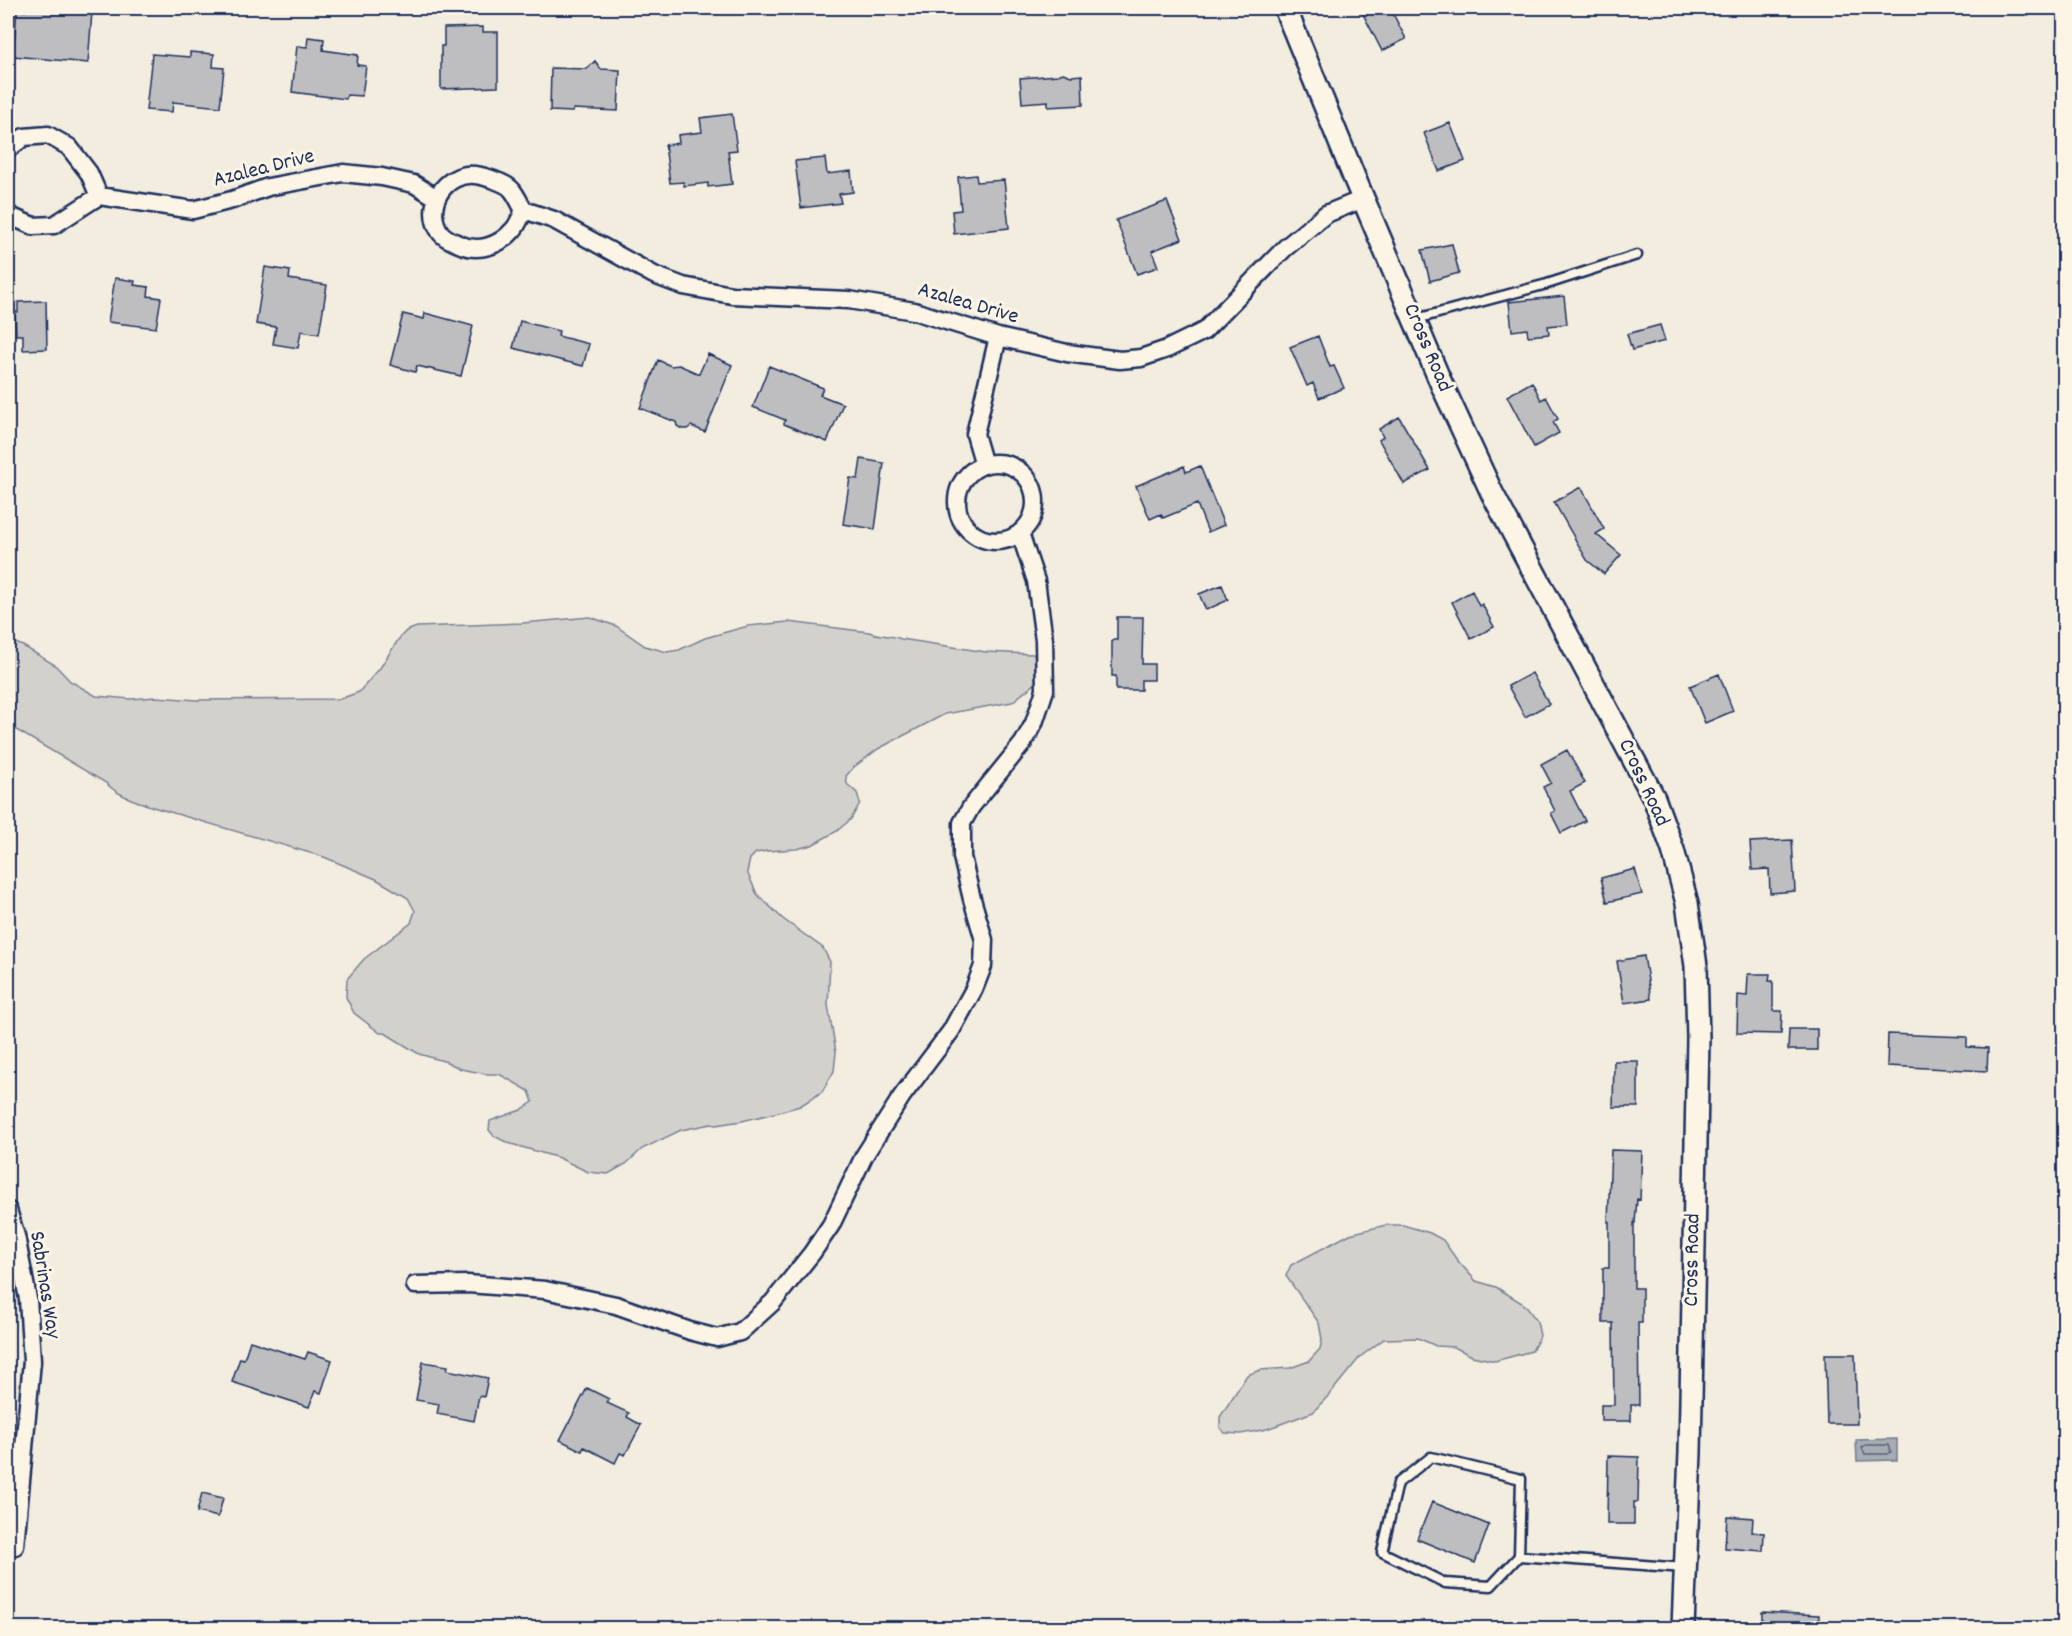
<svg xmlns="http://www.w3.org/2000/svg" width="2072" height="1636" viewBox="0 0 2072 1636" font-family="Dekko,sans-serif">
	<style>
		.green { fill: #d3d1cc; stroke: #778095; stroke-width: 1.5 }
		.water { fill: #a9acb3; stroke: #707a91; stroke-width: 1.5 }
		.lines { fill: none; stroke-linecap: round; stroke-linejoin: round }
		.shore { stroke: #546180; stroke-width: 1.5 }
		.building { fill: #bebec0; stroke: #1b2f5e; stroke-width: 1.5 }
		.service-casing { stroke: #1b2f5e; stroke-width: 13 }
		.minor-casing { stroke: #1b2f5e; stroke-width: 21 }
		.tertiary-casing { stroke: #1b2f5e; stroke-width: 26 }
		.service { stroke: #fcf5e5; stroke-width: 8 }
		.minor { stroke: #fcf5e5; stroke-width: 16 }
		.tertiary { stroke: #fcf5e5; stroke-width: 21 }
		.labels { text-anchor: middle; dominant-baseline: central; stroke-width: 6; stroke-linejoin: round; paint-order: stroke }
		.street-label { font-size: 22px; fill: #1b2f5e; stroke: #fcf5e5 }
	</style>
	<rect width="100%" height="100%" fill="#f3ede0"/>
	<filter id="ink" filterUnits="userSpaceOnUse"><feTurbulence type="fractalNoise" baseFrequency=".0167" numOctaves="2"/><feDisplacementMap in="SourceGraphic" scale="12" xChannelSelector="R" yChannelSelector="G"/><feConvolveMatrix kernelMatrix="1 2 1 2 8 2 1 2 1" color-interpolation-filters="sRGB"/></filter>
	<g filter="url(#ink)">
		<path class="green" d="M590 617 616 626 645 646 667 652 679 650 705 638 748 626 788 622 869 632C879 636 890 635 901 639L986 652 1033 654 1049 663 1046 675 1012 702 945 714 878 749 854 767 846 776 847 784 857 793 860 803 851 819 837 831 812 845 796 849 767 851 756 853 750 859 747 872 757 894 783 919 823 948 830 962 828 1005 836 1052 834 1071 822 1092 800 1106 775 1113 742 1121 716 1125 711 1124 681 1130 642 1149 626 1164 608 1174 588 1172 559 1158 508 1143 494 1136 489 1130 490 1121 521 1110 533 1102 529 1091 499 1074H487L461 1069 447 1062 419 1054 385 1033H380L354 1013 346 997 347 979 364 959 411 923 415 911 408 898 376 879 324 857 153 807C137 801 118 796 106 783L8 725V640L23 646 55 665 70 681 96 696 131 699 156 697 197 700 340 699 359 692 380 668 398 640 406 631 417 627 523 623Z
			M1386 1225H1403L1430 1233 1443 1240 1457 1260 1476 1281 1496 1287 1525 1305 1537 1321 1540 1336 1532 1351 1495 1361 1472 1356 1454 1347 1436 1346 1418 1338 1384 1339 1360 1357 1329 1395 1313 1412 1267 1429 1241 1434 1225 1433 1220 1428V1417L1247 1375 1260 1370 1290 1368 1309 1361 1320 1349 1322 1340 1319 1323 1286 1276 1291 1265 1350 1234Z"/>
		<path class="water" d="M1897 1439V1460L1857 1461 1856 1440Z"/>
		<g class="lines">
			<path class="shore" d="M1865 1445H1889L1891 1452 1888 1454H1865L1862 1448Z"/>
		</g>
		<path class="building" d="M26 8 92 12 88 63 13 56 17 10 26 11Z
			M1360 8H1390L1406 39 1382 51Z
			M483 27V32H498V87L441 89V46H444V28Z
			M308 37 324 39 323 50 358 55 357 65 366 66 362 96 347 95 346 99 292 92 297 46 307 47Z
			M190 52 214 54 213 67 224 68 220 107 173 102 172 112 146 110 152 54 190 57Z
			M595 61 601 69 620 70 618 111 573 109V112L550 111 551 68 587 69Z
			M1063 73 1071 76 1082 75 1083 105 1048 107V101L1022 103 1020 78 1058 75Z
			M732 114 737 150 728 151 732 184 708 187V183L684 186V182L670 183 665 145 679 143 678 135 702 132 700 118Z
			M1450 123 1465 161 1439 171 1424 133Z
			M825 158 827 174 851 171 853 192 839 194 841 203 801 208 795 161Z
			M976 175 977 182 1004 180 1009 228 954 234 952 211 961 210 958 177Z
			M1167 201 1182 239 1152 251 1158 267 1137 274 1116 220Z
			M1452 244 1459 273 1430 281 1422 250Z
			M265 267 290 271 289 279 327 285 319 334 301 331 298 348 273 344 276 327 256 324Z
			M115 278 135 281 134 285 149 287 148 296 161 298 156 328 108 322Z
			M1564 296 1567 324 1548 326 1549 334 1528 336 1527 329 1512 331 1509 302Z
			M46 301 47 349 23 350V335H16L15 312H18V302Z
			M425 313 473 326 461 376 417 366 415 372 390 365 403 314 424 319Z
			M520 321 559 331 558 336 589 344 583 366 513 348Z
			M1660 325 1665 341 1632 350 1627 334Z
			M1318 336 1330 367 1334 366 1344 388 1319 398 1313 383 1307 386 1290 347Z
			M708 354 732 365 705 432 691 426 687 429H682L677 426 676 422 640 408 658 360 671 366 679 365 699 374Z
			M769 366 823 388 820 395 843 404 827 442 784 424 785 420 753 407Z
			M1532 382 1541 400 1546 397 1558 419 1553 422 1559 433 1534 447 1507 396Z
			M1399 417 1430 470 1404 484 1379 440 1383 437 1379 429Z
			M861 459 884 463 875 529 843 524 850 478 858 479Z
			M1184 466 1186 472 1200 466 1224 525 1208 532 1197 504 1163 518 1161 514 1150 519 1136 486Z
			M1581 487 1604 529 1596 534 1621 555 1604 574 1587 560 1554 502Z
			M1222 585 1228 600 1206 610 1199 594Z
			M1472 591 1479 606 1482 604 1494 627 1471 639 1452 602Z
			M1117 617H1143L1142 664H1154V680H1141V690H1116V676H1112V640H1117Z
			M1532 673 1549 704 1525 717 1508 686Z
			M1719 674 1733 711 1705 723 1690 686Z
			M1567 750 1585 783 1570 791 1585 821 1561 833 1551 813 1555 811 1543 787 1551 783 1541 764Z
			M1792 840 1795 891 1770 893 1769 869 1752 870 1750 842Z
			M1635 869 1642 894 1607 902 1601 878Z
			M1644 956 1651 999 1624 1003 1617 961Z
			M1748 974H1770L1769 981H1773V1011H1782L1781 1034 1737 1033 1738 995 1747 996Z
			M1789 1029H1817V1050H1788Z
			M1888 1034 1967 1037V1047L1988 1048 1987 1071 1887 1066Z
			M1614 1061H1638V1107H1613Z
			M1611 1150 1642 1151 1640 1200 1637 1199 1635 1223H1634V1288H1642V1323H1638L1639 1405H1631V1421H1601V1405H1614L1613 1323H1603V1268H1609V1222H1608Z
			M250 1341 305 1359 308 1352 332 1360 321 1393 315 1391 309 1407 232 1382 240 1358 244 1359Z
			M1825 1354H1855L1857 1424H1827Z
			M423 1362 448 1366 447 1370 488 1378 484 1397 479 1396 474 1421 437 1414 439 1404 416 1400Z
			M587 1388 609 1399 607 1403 629 1413 627 1417 641 1425 625 1455 620 1453 615 1463 584 1447 582 1451 560 1440Z
			M1608 1456 1639 1457 1638 1502H1634V1524H1607Z
			M202 1493 223 1498 218 1517 197 1512Z
			M1432 1502 1489 1525 1475 1563 1417 1539Z
			M1727 1516 1753 1518 1752 1532 1764 1533 1763 1551 1725 1548Z
			M1762 1612 1819 1615V1629H1762Z"/>
		<g class="lines">
			<g class="service-casing">
				<path id="service" d="M1416 319 1547 284 1637 255
					M1519 1556 1521 1479 1431 1457 1398 1483 1382 1552 1445 1583 1491 1586 1519 1556 1685 1568"/>
			</g>
			<g class="minor-casing">
				<path id="minor" d="M8 149 24 137 48 135 69 147 89 173 99 196
					M524 210C521 216 518 225 513 230 499 246 478 253 459 244 452 241 444 238 440 232 423 206 445 172 475 175 484 176 507 183 512 190 517 196 520 204 524 210L554 220 654 275 683 286 732 295 849 300 914 311 998 337 1067 353 1120 360 1141 358 1167 349 1204 331 1285 248 1326 214 1363 199
					M8 213 10 216 33 226 54 225 99 196 193 210 232 200 268 187 343 173 382 177 414 184 437 198
					M957 502a39 39 0 1 1 78 0a39 39 0 1 1-78 0Z
					M984 465 975 434 998 337
					M8 1210 16 1236 28 1299 32 1361 15 1546
					M415 1285 468 1284 545 1290 616 1305 690 1331 717 1338 740 1332 773 1302 812 1253 831 1225 864 1156 902 1096 951 1031 974 989 983 966 984 940 972 899 962 857V823L971 807 1023 743 1034 723 1045 690 1044 640 1036 581 1020 533"/>
			</g>
			<g class="tertiary-casing">
				<path id="tertiary" d="M1285 8 1354 177 1441 383 1492 493 1654 798 1673 850 1687 903 1696 966 1698 1038 1690 1452 1683 1628"/>
			</g>
			<use href="#service" class="service"/>
			<use href="#minor" class="minor"/>
			<use href="#tertiary" class="tertiary"/>
		</g>
	</g>
	<g class="labels">
		<g class="street-label">
			<text transform="translate(264 169) rotate(-14)">Azalea Drive</text>
			<text transform="translate(968 304) rotate(16)">Azalea Drive</text>
			<text transform="translate(1427 348) rotate(67)">Cross Road</text>
			<text transform="translate(1643 783) rotate(65)">Cross Road</text>
			<text transform="translate(1693 1260) rotate(-89)">Cross Road</text>
			<text transform="translate(44 1285) rotate(81)">Sabrinas Way</text>
		</g>
	</g>
	<rect width="2072" height="1636" fill="none" stroke="#fcf5e5" stroke-width="30"/>
	<rect x="15" y="15" width="2042" height="1606" fill="none" stroke="#1b2f5e" stroke-width="2" filter="url(#ink)"/>
</svg>
